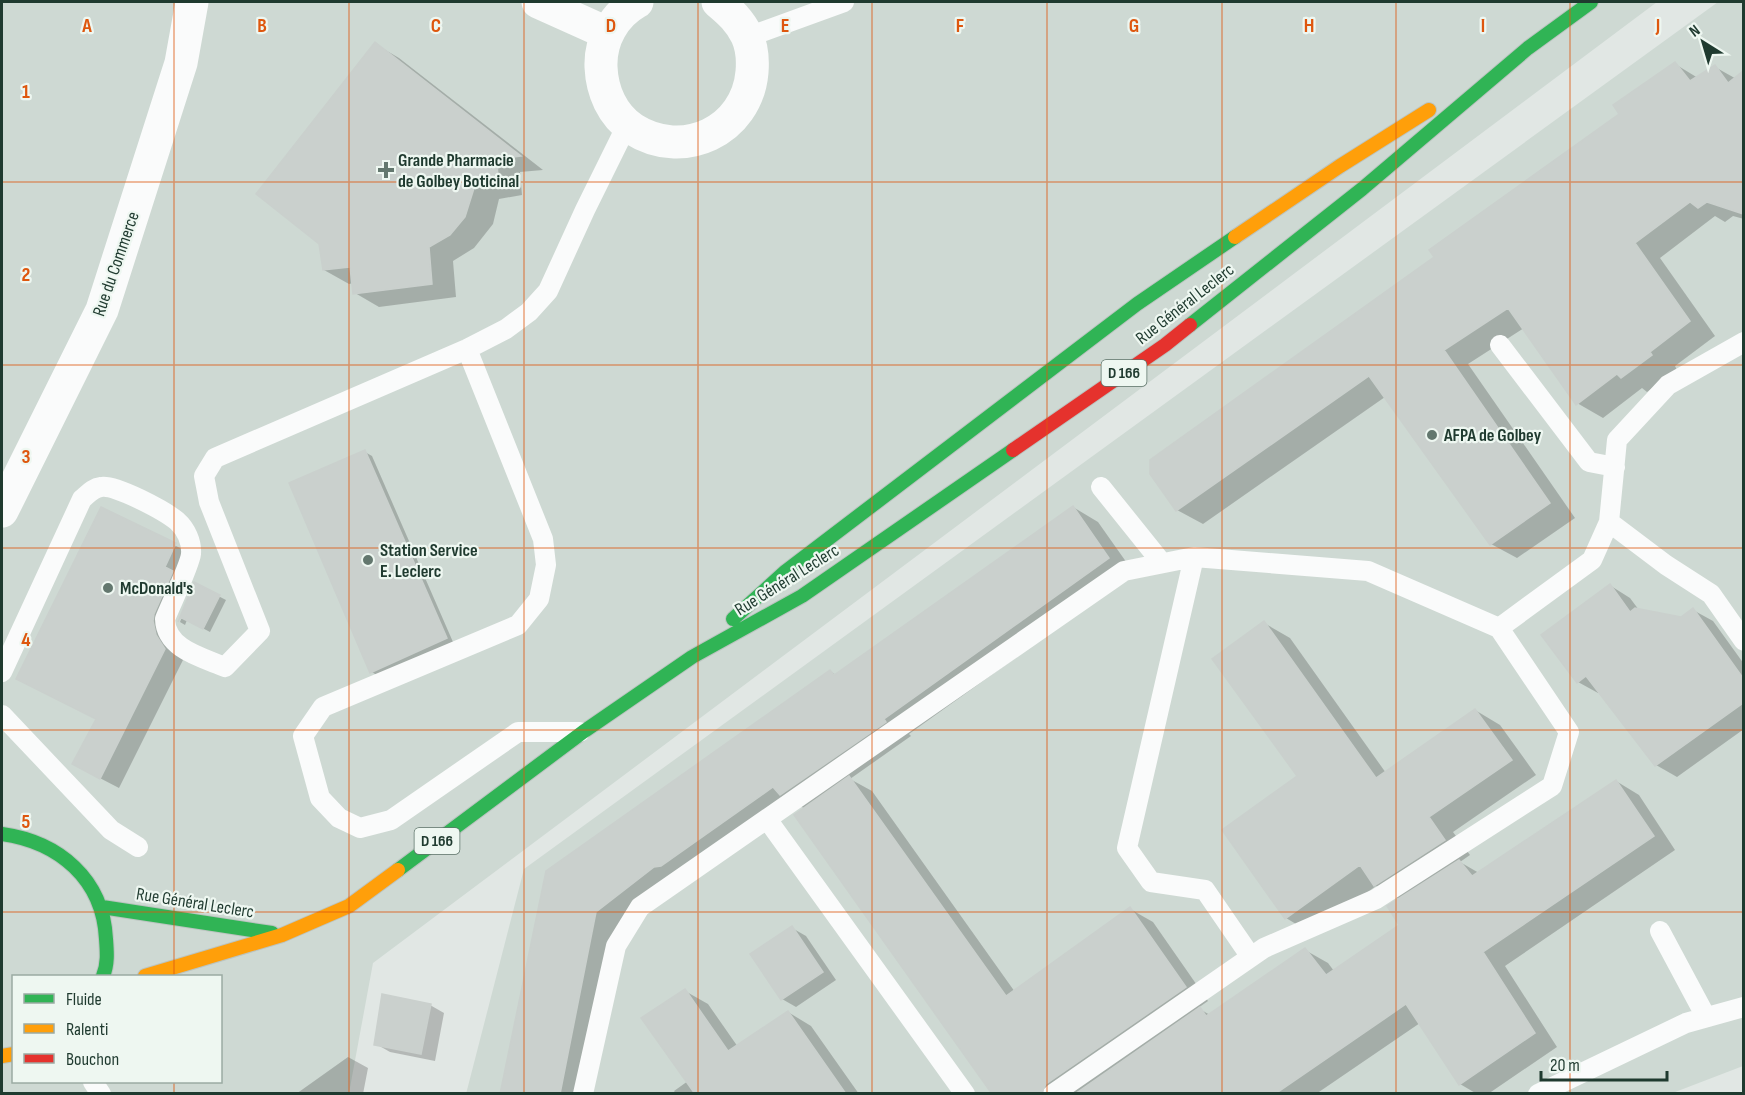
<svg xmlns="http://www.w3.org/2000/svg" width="1745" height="1095" viewBox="0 0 1745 1095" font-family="'Sofia Sans Condensed',sans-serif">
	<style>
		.built { fill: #ced9d3; fill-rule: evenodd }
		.shadow { fill: #0003 }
		.building { fill: #cad0cd; stroke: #cad0cd; stroke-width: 1.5 }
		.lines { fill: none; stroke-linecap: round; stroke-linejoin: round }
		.fast-casing { stroke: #bbc4c0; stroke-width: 16 }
		.slow-casing { stroke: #bbc4c0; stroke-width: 16 }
		.jam-casing { stroke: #bbc4c0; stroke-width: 16 }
		.lane { stroke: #fafbfb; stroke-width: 20 }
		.street { stroke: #fafbfb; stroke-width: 33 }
		.fast { stroke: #30b455; stroke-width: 14 }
		.slow { stroke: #ff9f0a; stroke-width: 14 }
		.jam { stroke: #e5322d; stroke-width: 14 }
		.grid { fill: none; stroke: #de570e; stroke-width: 1.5; stroke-opacity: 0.55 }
		.poi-dot { fill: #63776e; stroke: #eef7f1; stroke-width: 2 }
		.labels { text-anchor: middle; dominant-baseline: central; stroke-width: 4.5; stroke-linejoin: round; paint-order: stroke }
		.shield { fill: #eef7f1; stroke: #5d7369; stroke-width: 1.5 }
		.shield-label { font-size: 16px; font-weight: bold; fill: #1f3a2f }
		.poi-label { font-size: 18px; font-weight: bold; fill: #1f3a2f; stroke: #eef7f1; text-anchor: start }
		.street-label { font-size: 18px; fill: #1f3a2f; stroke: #eef7f1 }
		.grid-label { font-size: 20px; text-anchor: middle; font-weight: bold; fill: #de570e; stroke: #eef7f1; stroke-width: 4.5; stroke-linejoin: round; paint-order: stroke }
	</style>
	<rect width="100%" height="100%" fill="#e1e7e4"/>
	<path class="built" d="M2 2H1657L373 963 349 1093 2 1094ZM14 976H220V1082H14Z
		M1718 2H1743V1066L1670 1094H466L524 869Z"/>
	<path class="shadow" d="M375 44 399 58 543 170 520 172 522 195 499 199 493 224 474 248 453 261 456 297 379 307 355 293 354 283 349 284 324 270Z
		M1675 64 1698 78 1715 67 1740 81 1744 85V219L1733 216 1725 222 1715 216 1660 258 1715 336 1675 366 1677 370 1647 392 1642 388 1603 418 1577 403 1524 328 1468 364 1575 518 1517 558 1491 544 1385 397 1203 524 1177 510 1436 258 1621 114Z
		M365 452 372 456 453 642 378 676 372 672Z
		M1073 507 1098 522 1134 573 909 734 911 736 850 779 872 791 1015 992 1130 909 1153 922 1208 1001 1198 1008 1210 1015 1305 950 1328 963 1334 971 1402 925 1400 900 1376 886 1311 933 1286 918 1299 777 1264 623 1290 638 1386 773 1475 710 1500 725 1536 775 1453 832 1470 855 1460 862 1479 873 1616 781 1639 795 1675 850 1505 966 1557 1047 1488 1094H1477L1460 1084 1420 1023 1316 1094H994L805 809 796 803 622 927 588 1094H501L547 872 830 671 836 675Z
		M102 509 194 555 172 625 174 647 183 660 119 788 92 774 98 720 18 679Z
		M195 584 226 600 210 632 187 620 185 625 180 622Z
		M1611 586 1630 598 1639 610 1681 619 1693 610 1713 621 1744 664V729L1677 777 1656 765 1600 691 1598 693 1578 682Z
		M792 928 806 936 836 980 796 1007 782 999Z
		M685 991 708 1004 738 1047 788 1012 811 1026 859 1094H676L674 1091 688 1081Z
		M430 1005 444 1013 435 1061 390 1052 376 1044Z
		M348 1057 368 1068 363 1094H296Z"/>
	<path class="building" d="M375 42 521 156 497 159 498 182 475 185 465 217 450 235 429 247 432 284 353 294 350 267 323 270 319 244 256 194Z
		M1675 62 1690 81 1715 65 1728 83 1743 71V214L1707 202 1698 208 1690 202 1635 243 1690 321 1650 352 1652 355 1621 378 1617 374 1576 405 1508 308 1444 350 1550 503 1490 545 1369 376 1176 511 1150 474V460L1434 257 1429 250 1619 114 1613 105Z
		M365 450 447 638 370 673 289 483Z
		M1073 506 1109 558 884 719 886 722 780 795 773 787 661 866 654 867 596 912 560 1094H500L546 871 830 670 834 675Z
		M101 507 176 543 165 567 173 571 154 614 153 621 156 635 165 649 100 779 72 764 96 719 16 679Z
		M194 582 220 595 203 629 180 617 178 622Z
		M1610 584 1630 612 1635 608 1681 617 1693 608 1743 678V703L1655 766 1586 676 1577 683 1541 635Z
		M1264 621 1376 778 1475 709 1512 760 1429 817 1445 840 1374 886 1360 865 1285 919 1222 830 1297 776 1212 659Z
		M849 776 1006 996 1130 907 1186 987 1046 1084 1041 1094H992L794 815Z
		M1616 780 1654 836 1483 952 1535 1033 1459 1085 1406 1004 1275 1094H1075L1200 1007 1206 1016 1305 948 1326 975 1399 925 1387 906 1459 860 1472 876Z
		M792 926 823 972 781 1000 750 954Z
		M685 989 728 1051 788 1011 846 1094H695L641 1018Z
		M382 994 431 1004 421 1054 374 1045Z"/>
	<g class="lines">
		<g class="fast-casing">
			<path id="fast" d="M1190 325 1362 189 1528 48 1591 2
				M733 619 786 571 1137 304 1235 237
				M2 834C59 842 103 879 106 939 107 952 108 964 103 976
				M398 870 583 732 692 657 802 596 1013 450
				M102 907 272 933"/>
		</g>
		<g class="slow-casing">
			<path id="slow" d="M1235 237 1340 166 1429 110
				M145 976 282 935 349 906 398 870
				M2 1056 14 1054"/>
		</g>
		<g class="jam-casing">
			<path id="jam" d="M1013 450 1165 345 1190 325"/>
		</g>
		<path class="lane" d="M748 37 844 2
			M1500 345 1589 462 1615 467
			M467 349 543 539 546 565 539 599 518 625 323 707 303 736 320 798 339 818 360 828 391 820 518 732H580
			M1101 487 1162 563
			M1609 522 1666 565 1711 594 1744 641
			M1194 557 1127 848 1151 882 1205 890 1251 957
			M2 672 82 499C88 494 93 488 101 487 115 484 165 511 177 521 186 529 192 542 191 554 190 565 170 606 165 619 166 649 201 657 225 667L260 631 209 502 204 476 215 458 467 349 506 329 529 312 548 291 585 210 627 125
			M2 715 111 830 138 847
			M767 819 965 1094
			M1660 931 1706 1017
			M93 1082 101 1094
			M583 1094 616 946 640 907 1124 571 1194 557 1368 571 1499 628
			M1053 1094 1264 948 1376 899 1552 786 1569 732 1499 628 1592 560 1609 522 1617 440 1668 385 1744 342
			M1538 1094 1686 1023 1744 1007"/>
		<path class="street" d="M538 2 607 33
			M637 2C614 15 600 40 601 67 602 91 612 115 633 129 683 161 747 131 752 72 753 60 752 47 747 36 740 21 730 12 718 2
			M2 511 102 310 181 63 192 2"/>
		<use href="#fast" class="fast"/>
		<use href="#slow" class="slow"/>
		<use href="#jam" class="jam"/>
	</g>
	<path class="grid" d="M174 2V976M349 2V1094M524 2V1094M698 2V1094M872 2V1094M1047 2V1094M1222 2V1094M1396 2V1094M1570 2V1094M2 182H1744M2 365H1744M2 548H1744M2 730H1744M2 912H1744M174 1082V1094"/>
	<g class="poi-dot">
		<path d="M383 161h6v6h6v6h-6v6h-6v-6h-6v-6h6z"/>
		<circle cx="1432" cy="435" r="6"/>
		<circle cx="368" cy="560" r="6"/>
		<circle cx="108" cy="588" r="6"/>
	</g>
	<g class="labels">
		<g class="shield">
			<rect x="1101.5" y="360" width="45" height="26" rx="4.5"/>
			<rect x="414.5" y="828" width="45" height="26" rx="4.5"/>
		</g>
		<g class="shield-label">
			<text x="1124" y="373">D 166</text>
			<text x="437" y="841">D 166</text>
		</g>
		<g class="poi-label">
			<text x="398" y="160">Grande Pharmacie<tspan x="398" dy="21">de Golbey Boticinal</tspan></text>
			<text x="1444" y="435">AFPA de Golbey</text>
			<text x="380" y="550">Station Service<tspan x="380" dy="21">E. Leclerc</tspan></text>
			<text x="120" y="588">McDonald's</text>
		</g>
		<g class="street-label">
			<text transform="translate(116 264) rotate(-71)">Rue du Commerce</text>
			<text transform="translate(1185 304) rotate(-38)">Rue Général Leclerc</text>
			<text transform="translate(787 580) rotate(-32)">Rue Général Leclerc</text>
			<text transform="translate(195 903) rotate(9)">Rue Général Leclerc</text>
		</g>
	</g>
	<g class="grid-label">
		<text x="87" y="32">A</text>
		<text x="262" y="32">B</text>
		<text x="436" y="32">C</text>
		<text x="611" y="32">D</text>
		<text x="785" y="32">E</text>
		<text x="960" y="32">F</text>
		<text x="1134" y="32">G</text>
		<text x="1309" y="32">H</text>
		<text x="1483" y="32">I</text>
		<text x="1658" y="32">J</text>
		<text x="26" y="98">1</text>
		<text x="26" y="281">2</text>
		<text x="26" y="463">3</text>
		<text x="26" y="646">4</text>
		<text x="26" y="828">5</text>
	</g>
	<rect width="1745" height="1095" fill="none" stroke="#1f3a2f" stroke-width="6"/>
	<rect x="12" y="975" width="210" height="108" fill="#eef7f1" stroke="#9baba3" stroke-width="1.5"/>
	<rect x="24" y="994" width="30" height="9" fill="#30b455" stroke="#9baba3" stroke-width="1.5"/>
	<text x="66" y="1005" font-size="18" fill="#1f3a2f">Fluide</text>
	<rect x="24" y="1024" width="30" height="9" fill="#ff9f0a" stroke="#9baba3" stroke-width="1.5"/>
	<text x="66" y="1035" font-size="18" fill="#1f3a2f">Ralenti</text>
	<rect x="24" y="1054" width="30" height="9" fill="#e5322d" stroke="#9baba3" stroke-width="1.5"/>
	<text x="66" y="1065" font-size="18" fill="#1f3a2f">Bouchon</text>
	<g transform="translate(1703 42) rotate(323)" stroke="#eef7f1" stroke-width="4.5" paint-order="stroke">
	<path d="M0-4.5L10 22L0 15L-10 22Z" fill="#1f3a2f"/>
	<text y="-9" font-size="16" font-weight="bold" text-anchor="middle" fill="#1f3a2f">N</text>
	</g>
	<path d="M1541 1071v9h126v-9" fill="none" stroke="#1f3a2f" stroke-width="3"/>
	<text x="1550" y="1071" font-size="18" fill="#1f3a2f" stroke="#eef7f1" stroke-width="4.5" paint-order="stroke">20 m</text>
</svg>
